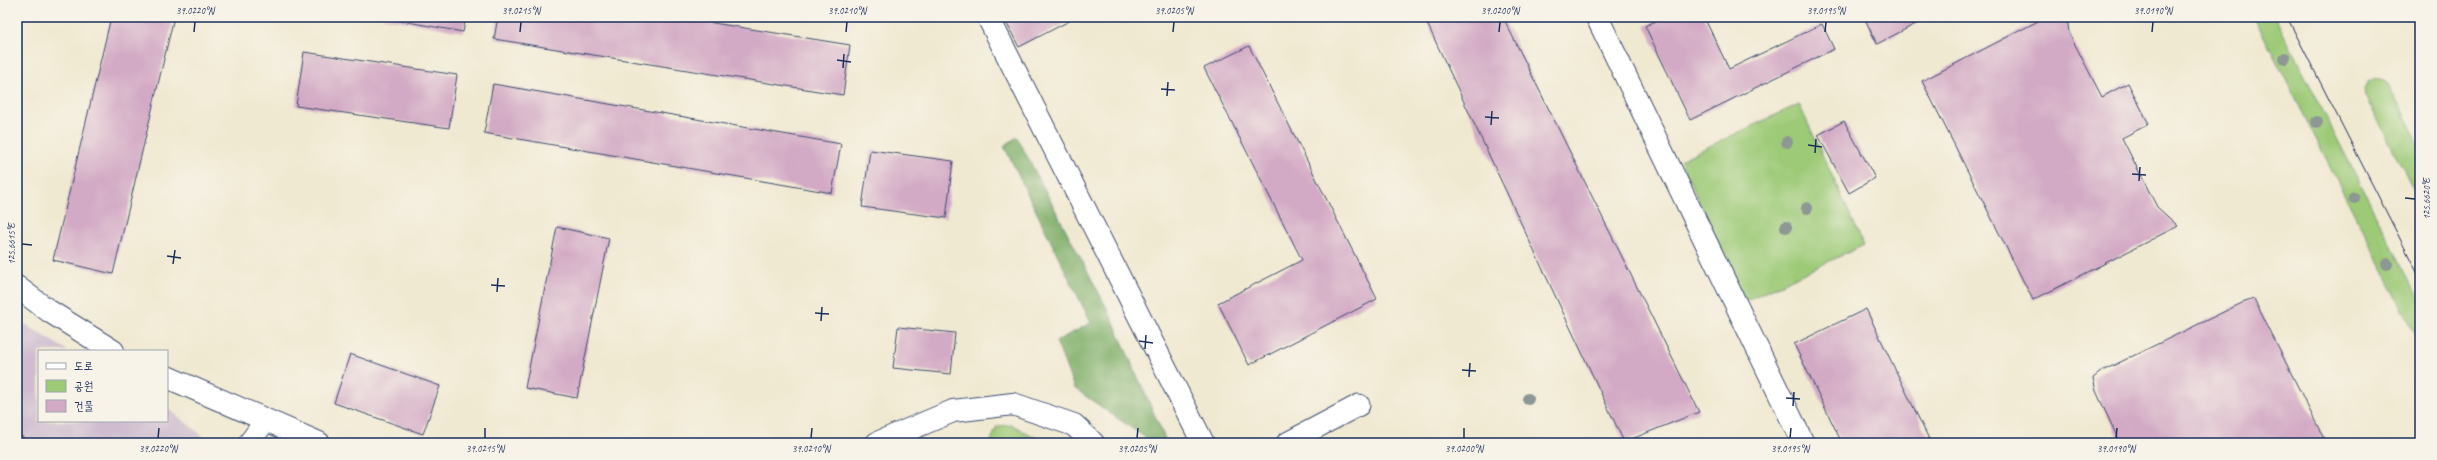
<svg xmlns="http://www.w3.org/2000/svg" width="2437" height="460" viewBox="0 0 2437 460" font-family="Caveat,'Poor Story',sans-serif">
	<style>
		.industrial { fill: #cfbdcf }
		.green { fill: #9dca77; stroke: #5c7c6a }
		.forest { fill: #7eae68; stroke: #4c6e63 }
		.building { fill: #d3aac5 }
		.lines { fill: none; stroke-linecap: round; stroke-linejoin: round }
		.service-casing { stroke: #3b4b6f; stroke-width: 23 }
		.minor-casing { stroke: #3b4b6f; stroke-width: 24 }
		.service { stroke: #fff; stroke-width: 21 }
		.minor { stroke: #fff; stroke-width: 22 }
		.tram { stroke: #1b2f5e; stroke-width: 1 }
		.tree { fill: #8d9895 }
		.ticks { fill: none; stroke: #1b2f5e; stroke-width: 1.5 }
		.neatline { fill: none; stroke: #1b2f5e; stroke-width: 1.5 }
		.ticks-label { font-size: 10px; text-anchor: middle; fill: #1b2f5e }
	</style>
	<rect width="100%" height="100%" fill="#f7f3e8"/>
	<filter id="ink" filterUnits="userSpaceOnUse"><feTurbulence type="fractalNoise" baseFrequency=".025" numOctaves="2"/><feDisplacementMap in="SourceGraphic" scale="8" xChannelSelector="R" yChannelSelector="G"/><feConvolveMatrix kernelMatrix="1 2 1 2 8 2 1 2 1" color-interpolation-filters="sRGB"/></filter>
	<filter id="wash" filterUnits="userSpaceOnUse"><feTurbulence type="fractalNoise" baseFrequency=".012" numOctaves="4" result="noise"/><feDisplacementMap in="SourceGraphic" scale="16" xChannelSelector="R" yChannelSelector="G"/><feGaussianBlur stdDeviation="0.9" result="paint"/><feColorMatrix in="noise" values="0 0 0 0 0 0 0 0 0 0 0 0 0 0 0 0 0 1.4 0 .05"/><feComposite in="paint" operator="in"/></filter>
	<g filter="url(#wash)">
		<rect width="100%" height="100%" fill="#f0e9d1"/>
		<path class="industrial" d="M17 319 68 351H39V421H167V408L212 443H17Z"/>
		<path class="green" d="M2254 17H2275L2420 301V343Z
			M2375 78 2383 80 2389 85 2420 146V202L2366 96C2364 87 2366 83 2375 78Z
			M1799 104 1864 245 1745 301 1680 160Z
			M1012 425 1046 443H990L997 426Z"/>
		<path class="forest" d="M1017 137 1110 314 1167 443H1153L1074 388 1056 341 1091 323 1004 146Z"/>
		<g id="blocks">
			<path class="building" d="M111 17H174L113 274 53 260Z
				M380 17H466L463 32Z
				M498 17H676L850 45 843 95 494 39Z
				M1020 17H1077L1019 47 1007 24Z
				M1424 17H1503L1699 412 1624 442Z
				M1664 17H1704L1729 69 1822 24 1834 49 1690 120 1645 26Z
				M1864 17H1929L1877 44Z
				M2046 17H2067L2069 33 2102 97 2128 83 2149 124 2122 138 2157 207 2178 226 2033 300 1922 81Z
				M1249 46 1377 299 1249 365 1218 303 1302 260 1204 68Z
				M304 52 457 75 449 128 296 106Z
				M493 84 841 144 832 193 484 133Z
				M1844 121 1875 178 1849 193 1818 135Z
				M870 150 953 161 946 218 862 207Z
				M557 227 609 238 577 398 525 388Z
				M2254 299 2326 443H2120L2096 391 2093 378 2102 371 2242 303Z
				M1866 309 1924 429 1931 443H1842L1794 344Z
				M898 327 955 333 951 374 893 368Z
				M350 354 440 386 423 434 334 403Z
				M17 432 30 443H17Z"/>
		</g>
	</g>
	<g filter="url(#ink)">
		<use href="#blocks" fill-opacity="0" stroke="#3b4b6f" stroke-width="1"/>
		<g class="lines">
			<g class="service-casing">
				<path id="service" d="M249 443 266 420
					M1287 443 1359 405"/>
			</g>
			<g class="minor-casing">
				<path id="minor" d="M988 17 1203 443
					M1597 17 1803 443
					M17 287 49 311 113 351
					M167 377 319 443
					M877 443 953 411 1013 404 1074 425 1093 443"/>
			</g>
			<use href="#service" class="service"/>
			<use href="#minor" class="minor"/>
			<path class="tram" d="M2287 17 2420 278"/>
		</g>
		<g class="tree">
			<circle cx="2285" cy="58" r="6"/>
			<circle cx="2317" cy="122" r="6"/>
			<circle cx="1787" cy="142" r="6"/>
			<circle cx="2354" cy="198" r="6"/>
			<circle cx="1807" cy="208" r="6"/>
			<circle cx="1786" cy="227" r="6"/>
			<circle cx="2387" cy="264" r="6"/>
			<circle cx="1528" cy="399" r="6"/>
		</g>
	</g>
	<path class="ticks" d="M194 32 195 22M520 32 521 22M846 32 847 22M1173 32 1174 22M1499 32 1500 22M1825 32 1826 22M2152 32 2153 22M837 60 851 62M843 68 844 54M1161 89 1175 90M1167 96 1168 82M1485 117 1499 118M1491 125 1492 111M1808 145 1822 147M1815 153 1816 139M2132 174 2146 175M2139 181 2140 167M2405 198 2415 199M22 244 32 245M167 256 181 258M173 264 175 250M491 285 505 286M497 292 498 278M815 313 829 314M821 321 822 307M1139 341 1153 343M1145 349 1146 335M1462 370 1476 371M1469 377 1470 363M1786 398 1800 399M1793 406 1794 392M158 438 159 428M485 438V428M811 438 812 428M1137 438 1138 428M1464 438V428M1790 438 1791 428M2116 438 2117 428"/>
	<rect width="2437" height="460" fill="none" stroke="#f7f3e8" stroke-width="44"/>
	<rect x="38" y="350" width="130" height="72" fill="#f7f3e8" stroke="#9fa5b1"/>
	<rect x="46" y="363" width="20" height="6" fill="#ffffff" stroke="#9fa5b1"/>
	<text x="74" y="370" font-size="12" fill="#1b2f5e">도로</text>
	<rect x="46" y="380" width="20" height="12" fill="#9dca77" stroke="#9fa5b1"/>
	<text x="74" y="390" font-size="12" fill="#1b2f5e">공원</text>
	<rect x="46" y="400" width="20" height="12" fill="#d3aac5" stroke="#9fa5b1"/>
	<text x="74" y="410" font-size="12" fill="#1b2f5e">건물</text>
	<rect x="22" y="22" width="2393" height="416" class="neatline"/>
	<g class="ticks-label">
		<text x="195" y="14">39.0220°N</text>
		<text x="521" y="14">39.0215°N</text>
		<text x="847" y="14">39.0210°N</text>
		<text x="1174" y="14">39.0205°N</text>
		<text x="1500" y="14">39.0200°N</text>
		<text x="1826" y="14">39.0195°N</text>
		<text x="2153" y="14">39.0190°N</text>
		<text transform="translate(2426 199) rotate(-90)" y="4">125.6620°E</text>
		<text transform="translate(11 244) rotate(-90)" y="4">125.6615°E</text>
		<text x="158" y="452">39.0220°N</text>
		<text x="485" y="452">39.0215°N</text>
		<text x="811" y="452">39.0210°N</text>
		<text x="1137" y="452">39.0205°N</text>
		<text x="1464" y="452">39.0200°N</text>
		<text x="1790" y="452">39.0195°N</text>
		<text x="2116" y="452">39.0190°N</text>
	</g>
</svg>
